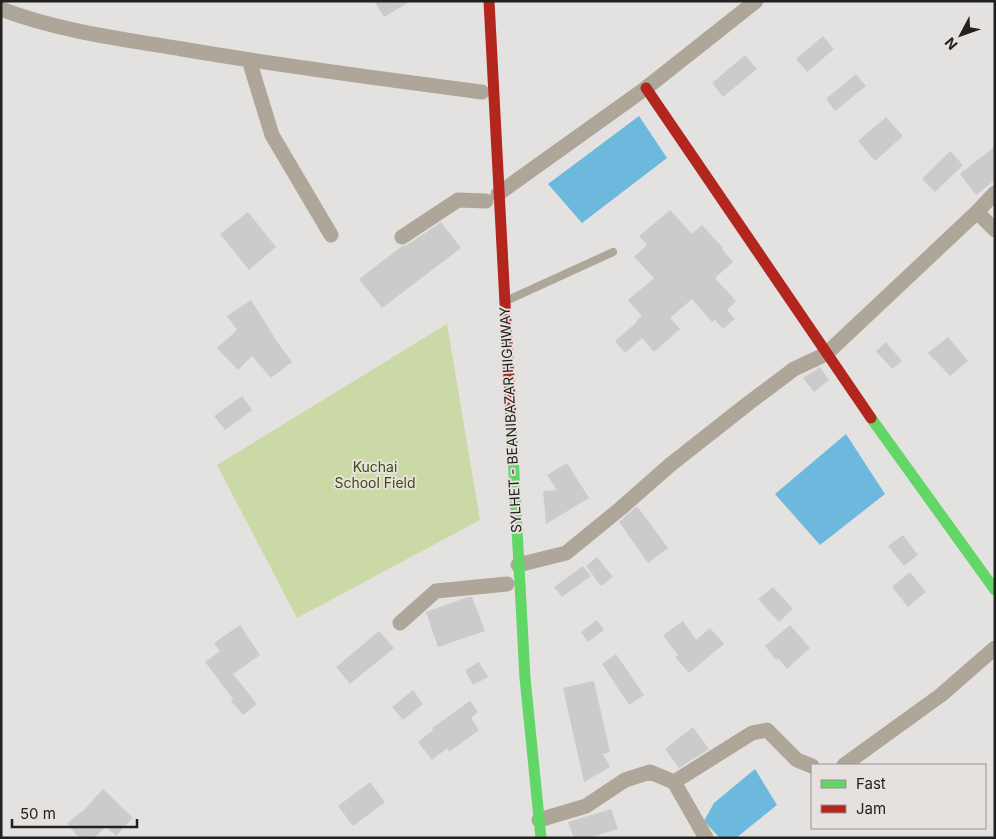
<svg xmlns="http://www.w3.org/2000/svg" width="996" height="839" viewBox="0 0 996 839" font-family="Inter,sans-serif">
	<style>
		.green { fill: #cbd9a6 }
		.water { fill: #6cb9dd }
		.building { fill: #cccbcb }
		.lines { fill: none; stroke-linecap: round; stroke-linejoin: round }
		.lane { stroke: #afa69a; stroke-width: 8 }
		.street { stroke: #afa69a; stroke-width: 15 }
		.fast { stroke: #63d668; stroke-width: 11 }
		.jam { stroke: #b3261e; stroke-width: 11 }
		.labels { text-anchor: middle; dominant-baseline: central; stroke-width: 4; stroke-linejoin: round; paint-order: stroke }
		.street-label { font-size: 14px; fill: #232120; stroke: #e6e1de }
		.park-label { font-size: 14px; fill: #3d4d06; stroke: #e6e1de }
	</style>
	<rect width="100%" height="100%" fill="#e4e2e0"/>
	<path class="green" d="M447 324 480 520 297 618 217 465Z"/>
	<path class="water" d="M639 116 667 158 582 223 548 184Z
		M846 434 885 494 820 545 775 494Z
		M755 769 777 805 736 838H720L704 821 714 803Z"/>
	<path class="building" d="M374 1H411L384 17Z
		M823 36 834 49 807 72 796 59Z
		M745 55 757 69 723 97 712 83Z
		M856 74 866 86 835 111 826 99Z
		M886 117 903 136 875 161 858 141Z
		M995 146V180L976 195 960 174Z
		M950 151 963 165 935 192 922 179Z
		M670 210 692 234 702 225 723 248 722 249 733 262 715 278 736 301 727 310 735 319 723 329 715 320 712 322 692 299 670 318 680 329 654 352 642 338 625 353 615 341 637 322 636 321 642 316 628 300 654 278 634 257 647 245 639 236Z
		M248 212 276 247 249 270 220 234Z
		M441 222 461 248 382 308 359 279 402 246 407 245Z
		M251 300 278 343 292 362 271 378 252 356 238 370 217 348 237 330 227 316Z
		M948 337 968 361 950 376 928 353Z
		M886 342 902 361 892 369 876 351Z
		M820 367 829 380 814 392 803 378Z
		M242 396 252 410 225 430 214 416Z
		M567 463 589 498 546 524 543 491 557 490 547 475Z
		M637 506 668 548 648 563 619 522Z
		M903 535 918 555 904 566 888 546Z
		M597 557 613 577 601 586 586 566Z
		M583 566 591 576 562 597 554 587Z
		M910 572 926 592 908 607 892 587Z
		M773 587 793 609 779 622 758 599Z
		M468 597H472L485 631 438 647 426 612Z
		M597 620 604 630 588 642 581 632Z
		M683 621 696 640 710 628 724 644 689 673 675 657 678 655 663 635Z
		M240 625 260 655 233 674 257 704 243 715 231 701 233 699 205 662 220 651 214 643Z
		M790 625 810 648 787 669 778 658 776 660 765 646Z
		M379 631 394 648 350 684 336 667Z
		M616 654 644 695 629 705 602 664Z
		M479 662 488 677 473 685 465 670Z
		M594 681 610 752 603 754 610 767 584 782 563 688Z
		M413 690 423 704 403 720 392 707Z
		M470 701 478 712 471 718 479 730 449 752 447 748 432 760 418 742 433 730 432 728Z
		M693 727 709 749 679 768 665 749Z
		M370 782 385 802 353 826 338 806Z
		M103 789 133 818 116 836 106 827 94 838H79L67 823 84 810Z
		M611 809 618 829 589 838H574L568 822Z"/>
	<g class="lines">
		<path class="lane" d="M508 300 613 252"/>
		<path class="street" d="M1 9C59 31 121 39 182 49 281 66 382 79 482 92
			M249 60 272 135 331 235
			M498 194 646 88 756 1
			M977 212 995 230
			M402 237 458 200 486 201
			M518 565 566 553 620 509 670 465 750 402 794 369 826 354 977 212 995 193
			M400 623 436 591 507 584
			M844 765 941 695 995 648
			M674 782 706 838
			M539 820 586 806 625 780 650 772 674 782 752 733 767 730 797 760 812 766"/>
		<path class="fast" d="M511 417 525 678 541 838
			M871 418 995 590"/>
		<path class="jam" d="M489 1 511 417
			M646 88 871 418"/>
	</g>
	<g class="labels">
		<g class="street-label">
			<text transform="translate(510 420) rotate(-93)">SYLHET - BEANIBAZAR HIGHWAY</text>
		</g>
		<g class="park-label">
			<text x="375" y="466">Kuchai<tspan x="375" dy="16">School Field</tspan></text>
		</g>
	</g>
	<rect width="996" height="839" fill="none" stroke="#232120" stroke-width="5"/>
	<rect x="811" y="764" width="175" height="65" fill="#e6e1de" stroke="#989492"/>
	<rect x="821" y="780" width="25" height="8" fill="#63d668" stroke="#989492"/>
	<text x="856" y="789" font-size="15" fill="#232120">Fast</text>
	<rect x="821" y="805" width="25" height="8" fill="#b3261e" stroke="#989492"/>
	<text x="856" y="814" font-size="15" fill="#232120">Jam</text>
	<g transform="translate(961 35) rotate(229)" stroke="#e6e1de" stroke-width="4" paint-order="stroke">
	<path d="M0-4L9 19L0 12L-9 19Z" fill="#232120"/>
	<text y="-8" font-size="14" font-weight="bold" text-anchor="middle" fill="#232120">N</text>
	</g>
	<path d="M12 819v8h125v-8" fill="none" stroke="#232120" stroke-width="2.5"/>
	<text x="20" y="819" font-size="15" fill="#232120" stroke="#e6e1de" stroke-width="4" paint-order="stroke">50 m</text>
</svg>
